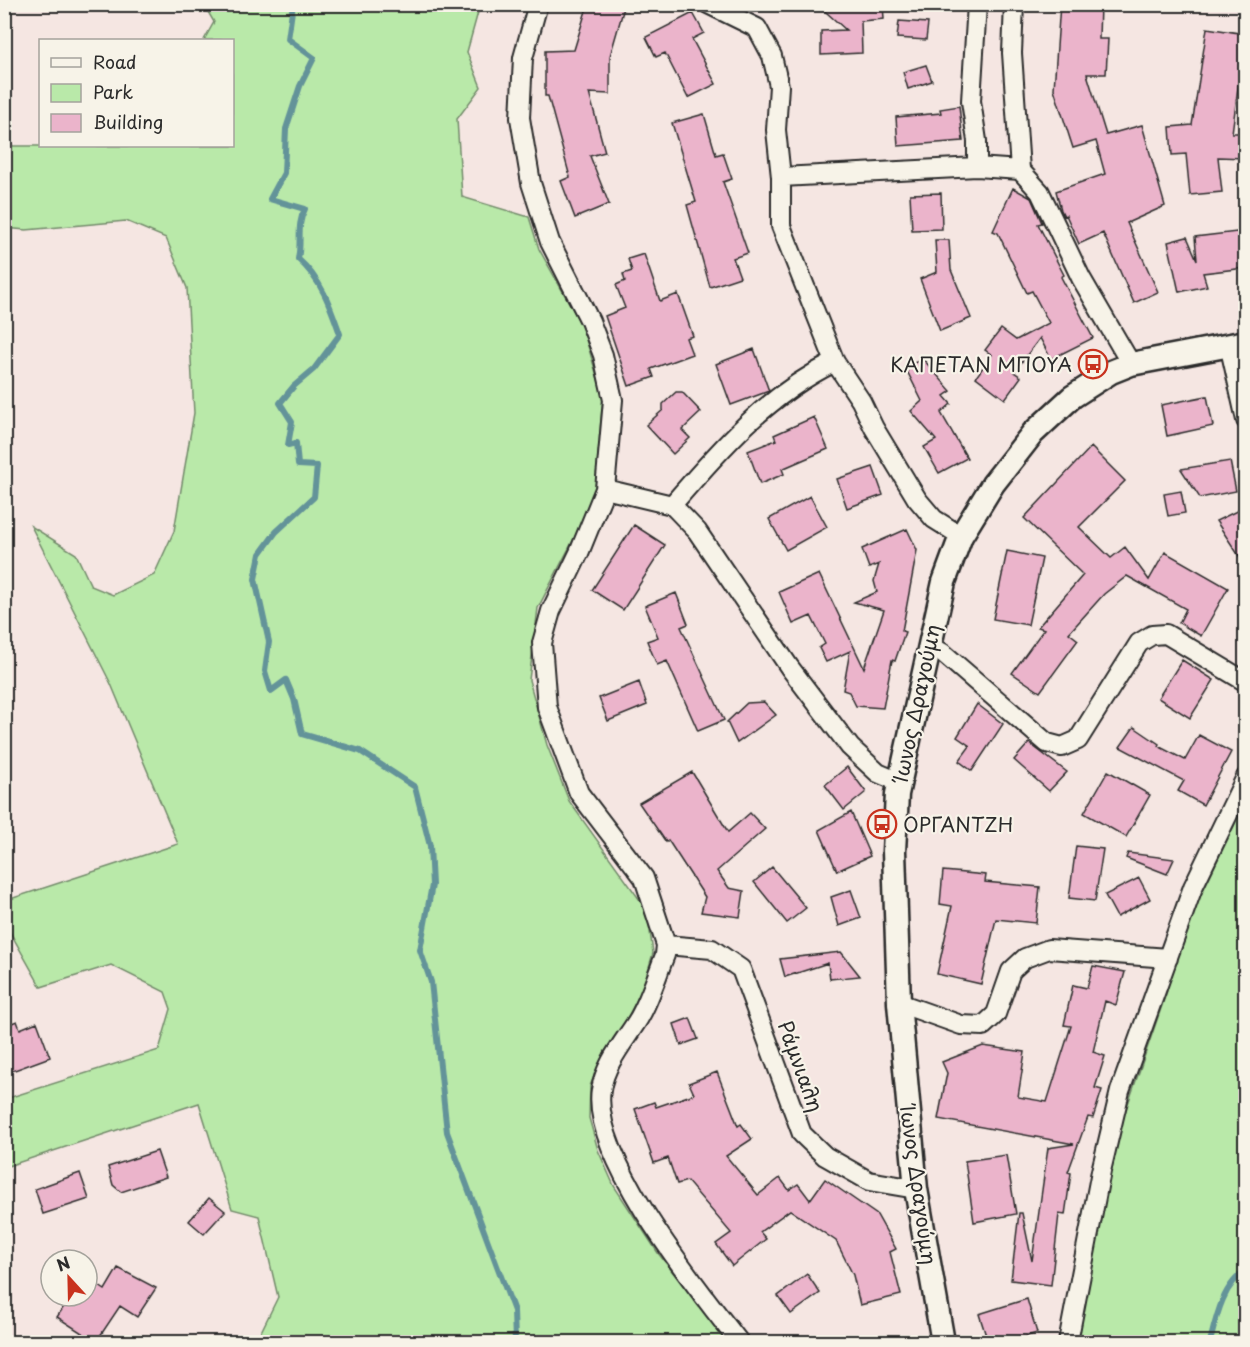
<svg xmlns="http://www.w3.org/2000/svg" width="1250" height="1347" viewBox="0 0 1250 1347" font-family="'Playpen Sans',sans-serif">
	<style>
		.green { fill: #b9e9a9; stroke: #728a6a; stroke-width: 1.5 }
		.lines { fill: none; stroke-linecap: round; stroke-linejoin: round }
		.stream { stroke: #639399; stroke-width: 6 }
		.building { fill: #ebb4cb; stroke: #2b2b2b; stroke-width: 1.5 }
		.minor-casing { stroke: #2b2b2b; stroke-width: 22 }
		.tertiary-casing { stroke: #2b2b2b; stroke-width: 27 }
		.minor { stroke: #f7f3e8; stroke-width: 18 }
		.tertiary { stroke: #f7f3e8; stroke-width: 22 }
		.labels { text-anchor: middle; dominant-baseline: central; stroke-width: 4.5; stroke-linejoin: round; paint-order: stroke }
		.poi-label { font-size: 20px; fill: #2b2b2b; stroke: #f7f3e8; text-anchor: end }
		.street-label { font-size: 20px; fill: #2b2b2b; stroke: #f7f3e8 }
	</style>
	<rect width="100%" height="100%" fill="#f5e6e2"/>
	<filter id="ink" filterUnits="userSpaceOnUse"><feTurbulence type="fractalNoise" baseFrequency=".0167" numOctaves="2"/><feDisplacementMap in="SourceGraphic" scale="12" xChannelSelector="R" yChannelSelector="G"/><feConvolveMatrix kernelMatrix="1 2 1 2 8 2 1 2 1" color-interpolation-filters="sRGB"/></filter>
	<g filter="url(#ink)">
		<path class="green" d="M204 5H480L467 52 481 87 457 119 462 197 529 217 539 249 582 326 603 396 594 500 538 608 529 680 547 745 569 801 647 910 653 953 643 988 625 1022 604 1053 590 1086 589 1118 598 1150 614 1186 658 1253 727 1342H256L278 1297 259 1216 232 1209 199 1103 5 1167V1099L159 1050 171 1009 165 992 111 965 41 987 5 923 4 901 178 844 111 684 31 526 76 554 91 586 113 595 154 575 174 531 194 413 187 288 166 238 126 221 26 230 5 228V146H232V40H204L214 22Z
			M1245 803V1342H1071L1111 1153 1167 991 1176 947Z"/>
		<g class="lines">
			<path class="stream" d="M293 4 288 39 314 58 300 86 286 129 284 173 270 199 305 209C296 225 302 241 298 259 321 279 330 305 340 334L314 369 294 386 280 403 292 422 288 445 296 443 298 465 317 466 314 497 276 532 260 554 255 579 269 642 265 671 271 691 286 680 294 699 302 734 360 751 415 787 430 846 432 885 420 950 431 982 447 1132 514 1311 515 1342
				M1210 1342C1216 1318 1223 1284 1246 1271"/>
		</g>
		<path class="building" d="M588 4H625L610 56V94L589 93 605 152 590 156 609 204 575 218 561 181 570 177 548 96H545V51L574 50Z
			M817 4H883L884 19 861 21 862 53 821 55V31L846 30Z
			M1060 4H1100L1099 39H1108L1106 74H1087L1106 135 1142 125 1165 206 1127 223 1158 292 1134 303 1103 233 1079 244 1066 215 1064 216 1061 210 1056 191 1105 174 1096 141 1073 148 1054 89Z
			M693 13 704 33 692 39 716 84 688 98 665 53 656 57 646 37Z
			M899 21 928 23 926 40 897 38Z
			M1207 28 1245 34 1232 133H1245V158L1218 157 1222 192 1190 195 1186 154 1172 155 1170 127 1192 125Z
			M926 65 932 81 908 89 903 72Z
			M959 106 963 141 898 146 896 117 941 113 940 109Z
			M704 114 716 155 723 153 732 179 723 182 748 253 733 258 740 277 710 287 687 205 696 202 672 123Z
			M1013 188 1031 198 1042 223 1038 224 1064 275 1061 277 1093 338 1051 359 1040 338 1014 372 1021 377 1005 399 976 377 992 355 985 350 1001 329 1016 340 1049 323 1032 291 1027 293 998 233 993 231Z
			M941 193 942 229 912 230 910 194Z
			M1245 231V268L1203 273 1207 286 1179 292 1168 242 1187 237 1197 260 1195 237Z
			M935 240H949L951 270 971 318 940 331 920 279 937 272Z
			M644 254 660 301 678 294 693 336 686 338 692 354 651 369 654 377 629 386 605 316 625 308 616 285 625 281 623 274 632 271 628 259Z
			M754 349 769 391 731 405 716 364Z
			M923 359 951 391 944 396 951 404 941 413 967 458 939 473 924 447 936 440 911 411 922 401 905 367Z
			M676 392H682L701 412 682 430 690 438 673 454 646 425 663 410V404Z
			M1207 396 1213 426 1167 436 1161 405Z
			M814 417 828 449 782 469 784 474 760 484 748 451 776 440 774 435Z
			M1091 447 1125 481 1079 527 1111 558 1125 547 1149 580 1165 552 1228 588 1201 636 1179 623 1186 609 1127 576 1104 594 1069 633 1078 640 1040 692 1012 673 1044 629 1038 627 1083 575 1024 518Z
			M1230 461 1236 491 1200 498 1181 469Z
			M873 467 883 495 847 508 837 479Z
			M1181 491 1185 513 1168 516 1164 494Z
			M810 496 827 527 786 550 769 519Z
			M1245 507V565L1216 521Z
			M634 525 665 545 623 610 592 590Z
			M907 529 917 550 902 631 905 632 895 661 892 660 883 708 856 706 849 692 843 690 850 651 826 662 819 648 825 644 811 616 793 624 779 592 819 574 864 668 884 610 854 602 877 592 874 581 879 564 869 568 862 549Z
			M1007 551 1042 558 1028 625 993 619Z
			M676 593 688 624 681 627 724 720 698 731 667 661 657 665 647 641 658 637 645 606Z
			M1182 660 1214 680 1190 718 1158 698Z
			M639 682 647 705 608 721 599 698Z
			M764 702 776 715 737 743 727 722 747 703Z
			M977 704 1003 724 972 771 959 761 970 746 957 737Z
			M1134 727 1159 744 1158 746 1185 760 1199 735 1231 752 1203 805 1178 791 1184 781 1120 747Z
			M1029 743 1067 772 1049 791 1014 760Z
			M847 767 866 792 844 810 825 785Z
			M1108 771 1150 795 1126 837 1084 813Z
			M692 772 728 832 750 813 765 829 717 871 729 888 744 891 740 917 701 912 705 897 668 840 666 842 639 803Z
			M851 812 870 856 837 871 819 830Z
			M1076 846 1103 849 1095 901 1069 898Z
			M1128 853 1174 859 1167 874 1126 858Z
			M772 867 806 908 787 923 754 882Z
			M943 871 986 875 985 882 1040 887 1036 923 996 919 981 984 937 974 952 906 940 904Z
			M1139 878 1150 899 1117 917 1105 895Z
			M851 890 861 918 839 926 831 897Z
			M841 952 860 976 830 979 828 963 785 977 780 959Z
			M1093 966 1125 972 1116 1005 1105 1001 1093 1052 1105 1056 1095 1088 1102 1090 1093 1118 1088 1117 1068 1172 1071 1173 1065 1215 1059 1214 1051 1285 1011 1280 1019 1213H1022L1032 1261 1048 1148 1074 1144 938 1119 947 1073 942 1062 983 1046 1025 1052 1018 1097 1047 1102 1071 1026 1064 1025 1073 985 1087 988Z
			M690 1018 698 1039 681 1045 674 1024Z
			M17 1021 20 1029 37 1022 50 1057 4 1074V1026Z
			M717 1072 738 1126 741 1124 752 1139 726 1156 758 1195 780 1178 789 1190 798 1184 810 1200 825 1179 877 1215 896 1249 890 1252 901 1295 860 1305 853 1275 836 1241 790 1210 760 1232 766 1239 732 1266 716 1244 731 1233 687 1181 677 1184 668 1158 654 1163 635 1109 654 1102 656 1107 694 1094 689 1083Z
			M157 1151 166 1177 121 1192 113 1185 108 1167Z
			M1006 1155 1016 1214 974 1222 965 1161Z
			M80 1173 89 1199 43 1214 35 1189Z
			M209 1198 225 1211 204 1234 189 1221Z
			M118 1268 156 1288 137 1317 120 1306 96 1342 57 1317 71 1296H87V1278L105 1290Z
			M807 1274 820 1293 791 1314 778 1296Z
			M1027 1299 1037 1333 1027 1336 1029 1342H988L979 1314Z"/>
		<g class="lines">
			<g class="minor-casing">
				<path id="minor" d="M538 4 523 58 520 118 531 183 550 242 590 321 603 355 613 400 605 489 579 553 551 611 542 643 547 707 579 793 644 878 666 945 665 955C657 975 650 999 639 1018 625 1041 605 1063 601 1090 590 1157 699 1290 739 1342
					M708 4 757 28 772 56 779 86 776 130 781 177V226L835 362 861 401 874 428 917 499 934 519 961 536
					M977 4 971 101 977 141V167
					M1014 4 1012 53 1020 170 1040 192 1081 278 1131 364
					M781 177 977 167 1020 170
					M1229 344 1246 420
					M605 489 672 505 697 531 790 668 850 747 878 773 899 782
					M672 505C721 448 767 395 835 362
					M929 645 943 653 1047 743 1062 747 1078 740 1139 643 1152 635 1166 634 1246 682
					M666 945 712 949 741 969 802 1134 825 1156 869 1181 916 1189
					M899 1003 961 1025 983 1026 996 1014 1011 971 1025 958 1049 949 1168 958
					M1068 1342 1101 1171 1120 1091 1193 887 1246 777"/>
			</g>
			<g class="tertiary-casing">
				<path id="tertiary" d="M943 1342 916 1189 899 1003 894 851 897 794 944 582 961 536 993 484 1033 433 1072 397 1111 372 1131 364 1246 342"/>
			</g>
			<use href="#minor" class="minor"/>
			<use href="#tertiary" class="tertiary"/>
		</g>
	</g>
	<defs>
		<g id="bus-ring" transform="scale(1.5)"><circle r="9.5" fill="#f7f3e8" stroke="#c8321e" stroke-width="1.5"/><path d="M-5-6H5V4H4V6H2V4H-2V6H-4V4H-5ZM-3.5-4V0h7V-4ZM-3.5 1.2v1.5H-2V1.2ZM2 1.2v1.5H3.5V1.2Z" fill="#c8321e"/></g>
	</defs>
	<g fill-rule="evenodd">
		<use href="#bus-ring" x="1093" y="364"/>
		<use href="#bus-ring" x="882" y="824"/>
	</g>
	<g class="labels">
		<g class="poi-label">
			<text x="1072" y="364">ΚΑΠΕΤΑΝ ΜΠΟΥΑ</text>
			<text x="903" y="824" text-anchor="start">ΟΡΓΑΝΤΖΗ</text>
		</g>
		<g class="street-label">
			<text transform="translate(916 703) rotate(-78)">Ίωνος Δραγούμη</text>
			<text transform="translate(801 1066) rotate(70)">Ράμνιαλη</text>
			<text transform="translate(919 1185) rotate(82)">Ίωνος Δραγούμη</text>
		</g>
	</g>
	<rect width="1250" height="1347" fill="none" stroke="#f7f3e8" stroke-width="24"/>
	<rect x="12" y="12" width="1226" height="1323" fill="none" stroke="#2b2b2b" stroke-width="2" filter="url(#ink)"/>
	<rect x="39" y="39" width="195" height="108" fill="#f7f3e8" stroke="#a5a39c" stroke-width="1.5"/>
	<rect x="51" y="58" width="30" height="9" fill="#f7f3e8" stroke="#a5a39c" stroke-width="1.5"/>
	<text x="93" y="69" font-size="18" fill="#2b2b2b">Road</text>
	<rect x="51" y="84" width="30" height="18" fill="#b9e9a9" stroke="#a5a39c" stroke-width="1.5"/>
	<text x="93" y="99" font-size="18" fill="#2b2b2b">Park</text>
	<rect x="51" y="114" width="30" height="18" fill="#ebb4cb" stroke="#a5a39c" stroke-width="1.5"/>
	<text x="93" y="129" font-size="18" fill="#2b2b2b">Building</text>
	<g transform="translate(69 1278) rotate(338)"><circle r="28" fill="#f7f3e8" stroke="#a5a39c" stroke-width="1.5"/>
	<path d="M0-4.5L10 22L0 15L-10 22Z" fill="#c8321e"/>
	<text y="-9" font-size="16" font-weight="bold" text-anchor="middle" fill="#2b2b2b">N</text>
	</g>
</svg>
